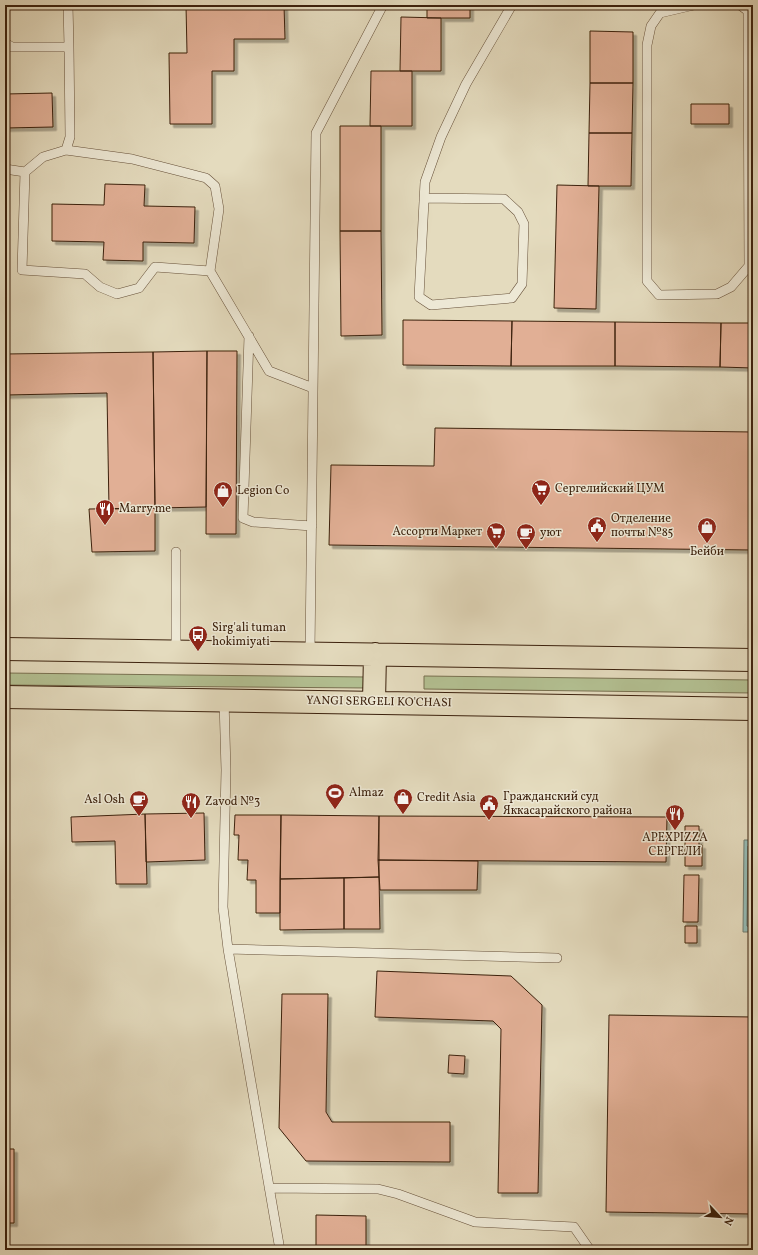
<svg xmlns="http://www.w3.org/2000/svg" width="758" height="1255" viewBox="0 0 758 1255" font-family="Vollkorn,serif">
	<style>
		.green { fill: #b3c092; stroke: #787050 }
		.water { fill: #95bbb4; stroke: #717d71 }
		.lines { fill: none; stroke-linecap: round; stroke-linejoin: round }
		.shore { stroke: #686e60; stroke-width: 1 }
		.building { fill: #e1af95; stroke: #3c210d; filter: url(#shadow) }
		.lane-casing { stroke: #665039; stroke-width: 10 }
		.primary-casing { stroke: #3c210d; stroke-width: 24 }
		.lane { stroke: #ede8d5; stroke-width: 9 }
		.primary { stroke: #e4dbbe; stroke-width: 22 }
		.labels { text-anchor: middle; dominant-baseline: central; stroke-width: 3; stroke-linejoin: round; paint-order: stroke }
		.poi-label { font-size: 12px; fill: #3c210d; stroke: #ede8d5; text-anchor: start }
		.street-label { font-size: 12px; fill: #3c210d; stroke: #ede8d5 }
	</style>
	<defs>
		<filter id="shadow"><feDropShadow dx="3.5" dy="3.5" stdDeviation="0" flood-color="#0004"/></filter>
	</defs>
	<rect width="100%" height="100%" fill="#e4dbbe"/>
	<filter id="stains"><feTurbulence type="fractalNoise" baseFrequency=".005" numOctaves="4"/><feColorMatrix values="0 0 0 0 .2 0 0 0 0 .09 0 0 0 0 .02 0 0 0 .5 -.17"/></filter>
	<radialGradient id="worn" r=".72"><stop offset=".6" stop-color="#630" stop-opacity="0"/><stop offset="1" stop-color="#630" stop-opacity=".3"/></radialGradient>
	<path class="green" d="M5 673 367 677V688L5 685Z
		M424 676 753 680V693L424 689Z"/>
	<path class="water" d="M744 840H753V932H743Z"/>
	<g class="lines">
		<path class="shore" d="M753 844 748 846 747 926 753 928
			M753 850V923"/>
	</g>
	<path class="building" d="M186 5H284L285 39H234V71H212V124H170L169 53H187Z
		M427 5H470V18H427Z
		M401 17 441 18V71H400Z
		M590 31 633 32V83H590Z
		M371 71H412V126H370Z
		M590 83H633L632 133H589Z
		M52 93 53 127 5 128V94Z
		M691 104H729V124H691Z
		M340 126H381V231H340Z
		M589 133H632L631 186H588Z
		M105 184 145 185 144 206 195 207 194 243 143 242V261L103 260 104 242 52 241V204L104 205Z
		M557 185 599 186 596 309 554 308Z
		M340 231H381L382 335 341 336Z
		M403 320 512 321 511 366 403 365Z
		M512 321 615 322V366H511Z
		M615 322 721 323 720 367 615 366Z
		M721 323H753V368L720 367Z
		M207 351 206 507 155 508 153 352Z
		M207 351H237L236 534H206Z
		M153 352 155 508 109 509 107 393 5 395V354Z
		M435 428 753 432V550L329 545 331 465 434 466Z
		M155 508V551L92 552 89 509Z
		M204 813 205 860 146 862 145 814Z
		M145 814 147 884H116L115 841 72 842 71 817Z
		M235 815H281L280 913H256V880H247L248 860H238L239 835H234Z
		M281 815 379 816V877L280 879Z
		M379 816 667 817 666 862 378 860Z
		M685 826H699V845H702V866H685Z
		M378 860 478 861 477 890H380Z
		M684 875H699L698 922H683Z
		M379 877 380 929H344V878Z
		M344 878V929L280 930V879Z
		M685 926H697V943H685Z
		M377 971 511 976 542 1005 538 1193H498L501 1029 493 1021 375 1017Z
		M282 994H328L326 1112 332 1122H450V1162L306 1161 279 1128Z
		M609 1015 753 1017V1214L606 1212Z
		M449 1055 465 1056 464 1074 448 1073Z
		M5 1149H14V1223H5Z
		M316 1215 366 1216V1250H316Z"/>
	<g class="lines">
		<g class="lane-casing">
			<path id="lane" d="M694 5 660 13 651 26 647 45V281L659 295 717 294 731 287 749 266 748 11 740 5
				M5 43 12 47H69L68 5
				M69 47 70 137 66 150 43 157 25 172 22 270 85 274 100 287 117 294 139 288 155 267 210 271 269 371 313 388
				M66 150 132 159 206 178 215 186 219 209 210 271
				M5 169 25 172
				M424 198 504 199 518 212 524 224 522 284 512 298 431 305 419 297 425 182 441 137 466 84 512 5
				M249 336 243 518 253 522 312 526
				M176 651V552
				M310 653 316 133 383 5
				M224 700 226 770 223 907 228 949 280 1250
				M228 949 557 958
				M269 1188 378 1189 398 1194 475 1222 574 1227 590 1250"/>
		</g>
		<g class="primary-casing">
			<path id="primary" d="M5 649 753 660
				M5 697 753 709
				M374 702 375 654"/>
		</g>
		<use href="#lane" class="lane"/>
		<use href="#primary" class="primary"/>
	</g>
	<defs>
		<g id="supermarket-pin" transform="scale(1)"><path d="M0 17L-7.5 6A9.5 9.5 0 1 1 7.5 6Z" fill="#8f2418" stroke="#ede8d5"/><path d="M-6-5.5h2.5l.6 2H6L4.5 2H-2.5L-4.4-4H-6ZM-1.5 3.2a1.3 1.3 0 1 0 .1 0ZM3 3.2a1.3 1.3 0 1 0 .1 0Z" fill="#fff"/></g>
		<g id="shop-pin" transform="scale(1)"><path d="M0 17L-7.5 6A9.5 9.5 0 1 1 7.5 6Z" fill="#8f2418" stroke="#ede8d5"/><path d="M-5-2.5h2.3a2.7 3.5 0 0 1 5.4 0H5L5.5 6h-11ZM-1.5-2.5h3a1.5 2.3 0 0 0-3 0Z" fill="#fff"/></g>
		<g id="restaurant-pin" transform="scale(1)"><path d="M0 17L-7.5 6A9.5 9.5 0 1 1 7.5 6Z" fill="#8f2418" stroke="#ede8d5"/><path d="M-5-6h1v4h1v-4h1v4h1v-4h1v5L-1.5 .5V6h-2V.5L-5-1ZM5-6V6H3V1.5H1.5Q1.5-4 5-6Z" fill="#fff"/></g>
		<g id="civic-pin" transform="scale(1)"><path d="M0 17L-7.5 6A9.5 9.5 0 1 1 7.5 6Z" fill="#8f2418" stroke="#ede8d5"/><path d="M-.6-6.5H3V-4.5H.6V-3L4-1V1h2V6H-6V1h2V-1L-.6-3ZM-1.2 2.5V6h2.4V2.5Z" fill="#fff"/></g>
		<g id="cafe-pin" transform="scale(1)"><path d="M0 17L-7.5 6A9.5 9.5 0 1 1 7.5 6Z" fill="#8f2418" stroke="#ede8d5"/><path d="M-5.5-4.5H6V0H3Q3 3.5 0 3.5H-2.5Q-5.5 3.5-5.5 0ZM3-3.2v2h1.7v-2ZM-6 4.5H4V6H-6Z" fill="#fff"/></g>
		<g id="bus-pin" transform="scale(1)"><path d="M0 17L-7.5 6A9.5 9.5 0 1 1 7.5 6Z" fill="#8f2418" stroke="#ede8d5"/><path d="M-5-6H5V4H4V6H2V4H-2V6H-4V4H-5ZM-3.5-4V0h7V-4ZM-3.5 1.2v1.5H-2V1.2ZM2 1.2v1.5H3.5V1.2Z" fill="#fff"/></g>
		<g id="stadium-pin" transform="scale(1)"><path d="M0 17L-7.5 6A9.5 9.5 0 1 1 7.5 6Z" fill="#8f2418" stroke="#ede8d5"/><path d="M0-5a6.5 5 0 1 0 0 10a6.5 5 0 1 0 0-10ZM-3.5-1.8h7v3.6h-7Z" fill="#fff"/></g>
	</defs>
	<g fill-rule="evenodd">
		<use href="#supermarket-pin" x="541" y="489"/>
		<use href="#shop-pin" x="223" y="491"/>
		<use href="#restaurant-pin" x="105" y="509"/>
		<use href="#civic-pin" x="597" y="526"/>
		<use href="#shop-pin" x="707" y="527"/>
		<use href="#supermarket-pin" x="496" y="532"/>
		<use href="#cafe-pin" x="526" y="533"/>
		<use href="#bus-pin" x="198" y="635"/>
		<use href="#stadium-pin" x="335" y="793"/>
		<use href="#shop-pin" x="403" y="798"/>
		<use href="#cafe-pin" x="139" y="800"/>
		<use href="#restaurant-pin" x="191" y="802"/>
		<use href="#civic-pin" x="489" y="804"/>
		<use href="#restaurant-pin" x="675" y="814"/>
	</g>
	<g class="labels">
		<g class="poi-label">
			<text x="555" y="489">Сергелийский ЦУМ</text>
			<text x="237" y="491">Legion Co</text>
			<text x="119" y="509">Marry me</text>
			<text x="611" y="519">Отделение<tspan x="611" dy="14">почты №85</tspan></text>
			<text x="482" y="532" text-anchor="end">Ассорти Маркет</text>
			<text x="540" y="533">уют</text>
			<text x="707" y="552" text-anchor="middle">Бейби</text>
			<text x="212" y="628">Sirg'ali tuman<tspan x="212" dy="14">hokimiyati</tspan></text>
			<text x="349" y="793">Almaz</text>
			<text x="503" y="797">Гражданский суд<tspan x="503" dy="14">Яккасарайского района</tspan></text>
			<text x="417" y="798">Credit Asia</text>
			<text x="125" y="800" text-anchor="end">Asl Osh</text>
			<text x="205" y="802">Zavod №3</text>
			<text x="675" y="838" text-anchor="middle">APEXPIZZA<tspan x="675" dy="14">СЕРГЕЛИ</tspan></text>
		</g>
		<g class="street-label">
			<text transform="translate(379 702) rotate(1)">YANGI SERGELI KO'CHASI</text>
		</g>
	</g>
	<rect width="758" height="1255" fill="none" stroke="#e4dbbe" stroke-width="20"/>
	<rect x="6" y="6" width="746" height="1243" fill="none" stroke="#3c210d" stroke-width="2"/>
	<rect x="10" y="10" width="738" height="1235" fill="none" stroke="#3c210d"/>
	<g transform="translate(720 1217) rotate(116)" stroke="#ede8d5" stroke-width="3" paint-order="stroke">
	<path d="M0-3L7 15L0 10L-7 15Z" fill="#3c210d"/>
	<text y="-6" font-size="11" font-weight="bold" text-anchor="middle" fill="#3c210d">N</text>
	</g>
	<rect width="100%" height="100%" filter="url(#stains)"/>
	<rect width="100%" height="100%" fill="url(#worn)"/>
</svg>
